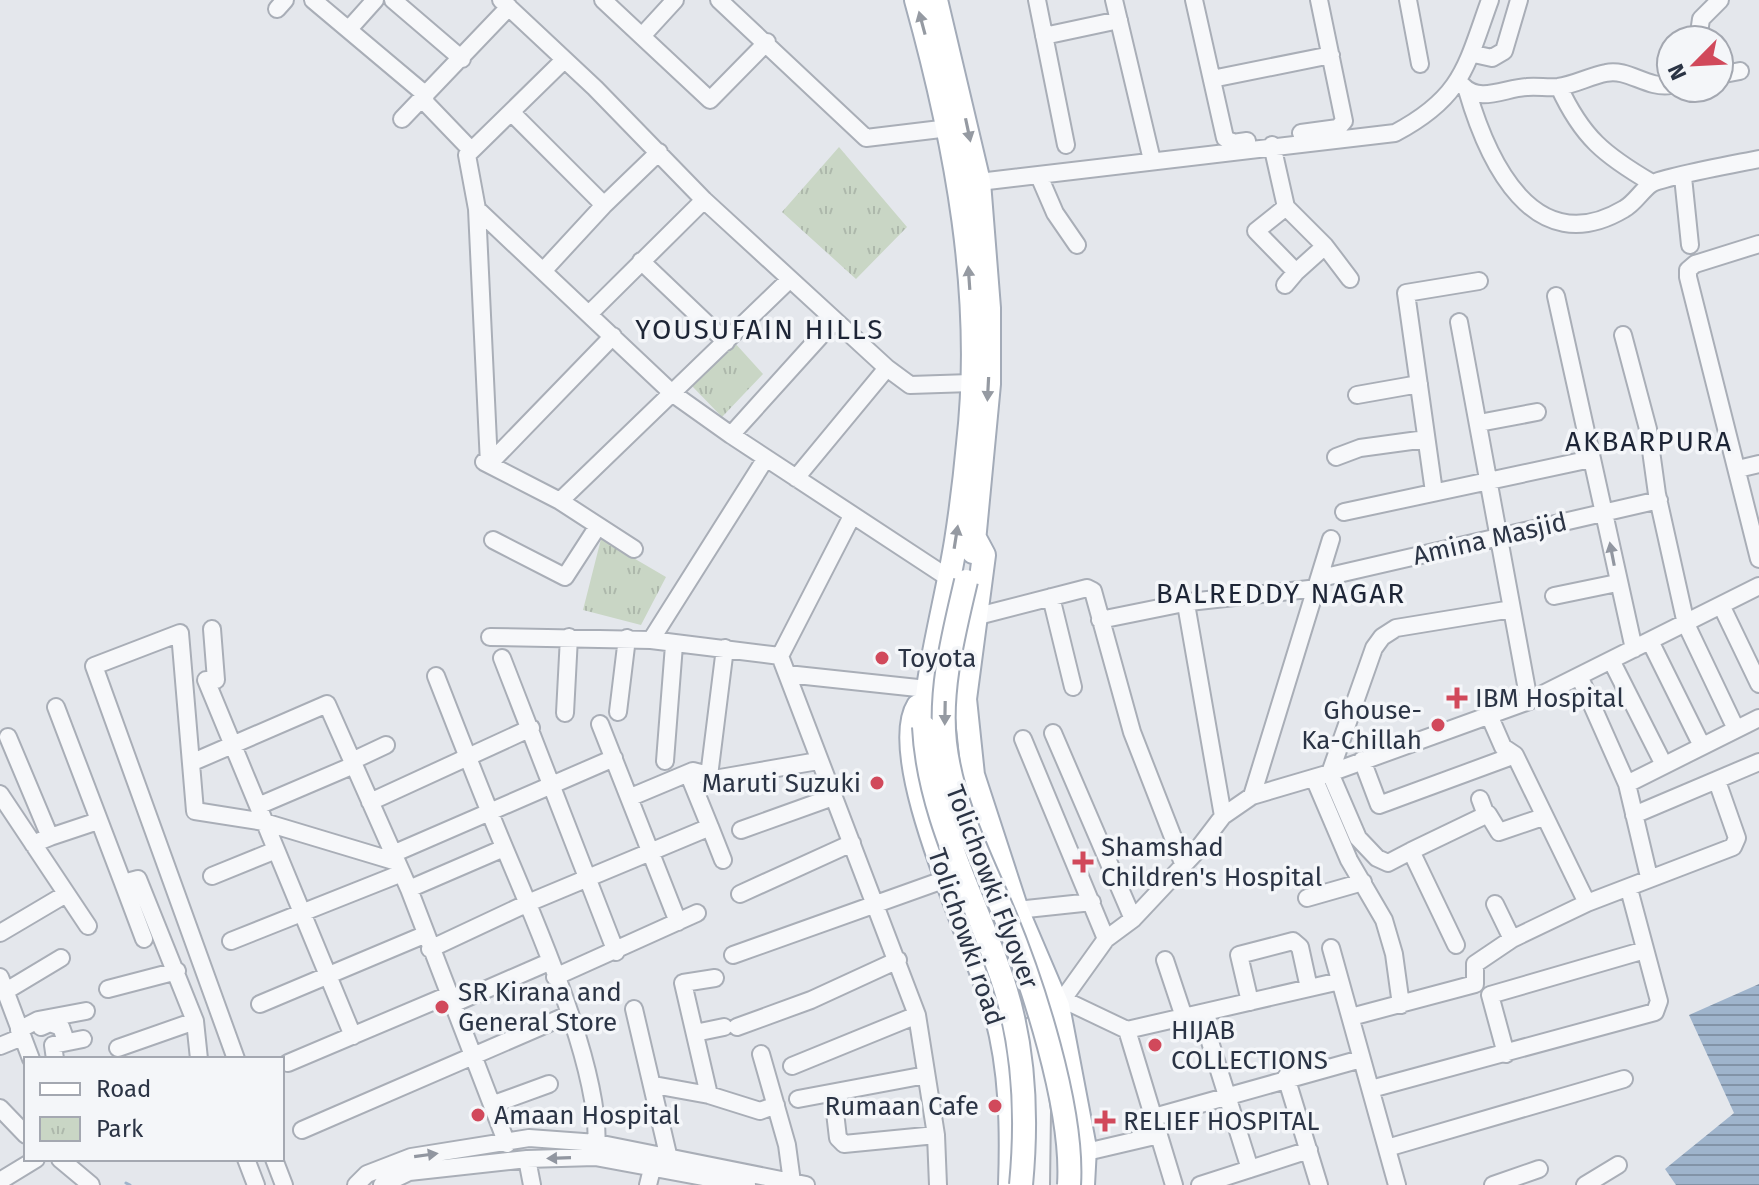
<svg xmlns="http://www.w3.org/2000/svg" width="1759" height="1185" viewBox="0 0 1759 1185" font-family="'Fira Sans',sans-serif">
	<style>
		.park { fill: url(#park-tufts) }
		.water { fill: url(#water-rules) }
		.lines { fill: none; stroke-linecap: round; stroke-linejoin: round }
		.stream { stroke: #9fb4cc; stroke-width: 3 }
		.minor-casing { stroke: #a9aeb7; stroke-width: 20 }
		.major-casing { stroke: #a3abb8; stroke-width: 26 }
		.minor { stroke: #f7f8fa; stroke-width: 16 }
		.major { stroke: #fff; stroke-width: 22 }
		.major-bridge-casing { stroke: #a3abb8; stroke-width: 26; stroke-linecap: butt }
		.major-bridge { stroke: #fff; stroke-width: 22 }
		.oneway { fill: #959aa2 }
		.oneway2 { fill: #9196a0 }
		.poi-dot { fill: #d1495b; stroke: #f4f6f9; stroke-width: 3 }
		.labels { text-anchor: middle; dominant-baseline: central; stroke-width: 7; stroke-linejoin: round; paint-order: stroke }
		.street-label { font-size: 26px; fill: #2b3445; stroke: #f4f6f9 }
		.poi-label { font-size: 26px; fill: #2b3445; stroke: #f4f6f9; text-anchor: start }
		.neighbourhood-label { font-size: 28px; letter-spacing: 2px; fill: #1d2536; stroke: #f4f6f9 }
	</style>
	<defs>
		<pattern id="park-tufts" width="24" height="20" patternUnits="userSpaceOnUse" patternTransform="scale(2)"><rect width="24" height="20" fill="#c9d6c5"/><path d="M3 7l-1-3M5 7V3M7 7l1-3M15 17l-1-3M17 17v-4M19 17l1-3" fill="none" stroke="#adb8ab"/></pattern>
		<pattern id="water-rules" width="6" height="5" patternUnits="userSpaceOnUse" patternTransform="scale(2)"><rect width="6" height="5" fill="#9fb4cc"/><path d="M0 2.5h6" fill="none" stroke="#8293a7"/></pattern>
	</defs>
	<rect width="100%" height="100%" fill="#e4e7ec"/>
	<path class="park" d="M839 147 907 227 856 279 782 212Z
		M734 342 763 374 722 417 692 386Z
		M601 539 666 577 641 625 583 610Z"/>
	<path class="water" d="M1759 984V1185H1676L1665 1169 1734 1113 1689 1015Z"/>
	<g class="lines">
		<path class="stream" d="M126 1183 130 1185"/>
		<g class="minor-casing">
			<path id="minor" d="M313 0 426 95
				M393 0 462 59
				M501 0 595 88 704 200 887 368 910 385 971 383
				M603 0 710 100 767 42
				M719 0 866 138 949 128
				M1037 0 1066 145
				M1114 0 1151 156
				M1194 0 1225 138 1233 143 1247 141
				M1408 0 1420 64
				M277 9 285 0
				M349 29 375 0
				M642 36 675 0
				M1044 36 1119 20
				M1698 40 1701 19 1720 0
				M1474 54 1492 58 1504 51 1519 0
				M1719 75 1740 71
				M1212 79 1331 55
				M1462 85C1479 104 1505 88 1527 87 1537 86 1548 88 1558 87 1574 85 1590 76 1606 73 1628 68 1647 89 1671 85
				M1559 87C1582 137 1604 155 1652 183
				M1467 90C1487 159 1533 263 1624 209 1635 203 1641 191 1651 184 1662 177 1740 163 1759 159
				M422 99 471 150
				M511 112 604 205
				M402 119 509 7
				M1301 133 1338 128 1344 121 1319 0
				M1272 145 1286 207
				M1039 176 1055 213 1077 245
				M1683 177 1690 245
				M979 182 1395 133C1463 97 1466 66 1490 0
				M477 209 672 393 731 435 947 577
				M1759 244 1695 264 1688 270V277L1759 559
				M641 261 726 342
				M544 270 604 205 659 152
				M1296 272 1325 246
				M1285 285 1296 272 1256 231 1286 207 1325 246 1350 279
				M1556 296 1634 649
				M589 314 704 200
				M1459 322 1529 701
				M1623 335 1648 429 1657 494 1686 624 1736 729
				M1357 395 1419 384
				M1479 423 1537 412
				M731 435 834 321
				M1336 457 1360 448 1426 439
				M484 462 560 501 634 549
				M489 464 477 209 467 155 563 61
				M489 464 613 336
				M1738 469 1759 464
				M796 478 887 368
				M1434 492 1406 293 1479 281
				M560 501 789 280
				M1344 512 1591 459
				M852 516 780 656 917 1015 936 1135 938 1185
				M493 540 565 577 598 526
				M1321 578 1659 500
				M1554 596 1617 583
				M1051 597 1073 687
				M1186 604 1223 816
				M1721 605 1759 684
				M978 616 1087 588 1093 591 1132 732 1183 863
				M1100 620 1189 602 1318 588
				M212 629 216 680H206L353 1036
				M490 637 651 640 780 656
				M651 640 766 458
				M1650 641 1702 746
				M502 658 616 952
				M1612 662 1664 765
				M787 674 927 689
				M436 676C456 727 476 779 497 830 528 906 609 1080 595 1157
				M1580 678 1627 784 1649 877
				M56 707 123 883 138 879 195 1021 199 1059
				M618 712 627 638
				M565 713 569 637
				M1489 715 1503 747 1515 755 1587 903
				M600 724 678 922
				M1053 733 1133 919
				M8 737 50 837 33 844
				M1023 739 1106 939
				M1362 760 1379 805 1515 755
				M352 761 386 745
				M665 761 674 645
				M193 762 327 704 409 889 507 1144
				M688 773 710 827
				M709 776 725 648
				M1314 778 1349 860 1384 920 1394 954 1401 1005
				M1627 784 1759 718
				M0 794 88 926
				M1252 796 1331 539
				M631 797 693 771 720 778 818 761
				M1480 799 1486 815
				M370 802 531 728
				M258 806 354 765
				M1634 815 1759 762
				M741 830 833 797
				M50 837 98 821
				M1411 851 1388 863 1377 858 1358 838 1330 773 1374 648 1382 637 1396 628 1512 609
				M395 853 614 758
				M212 876 276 850
				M123 883 144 939
				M409 889 504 848
				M740 894 852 843
				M1307 898 1363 882
				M1495 904 1512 939
				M1017 910 1092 902
				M0 933 66 894
				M231 941 402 873
				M1456 945 1411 851 1488 814 1499 832 1543 817
				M1331 948 1397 1185
				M430 949 528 903 710 827 723 860
				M733 955 946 879
				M1165 960 1184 1017
				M0 977 31 1059
				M555 977 697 913
				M108 989 177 971
				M6 991 61 958
				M1062 999 1127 1030 1174 1185
				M1250 1002 1239 955 1293 941 1300 947 1309 988
				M455 1003 549 962
				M260 1004 424 935
				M634 1009 670 1163
				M1201 1013 1250 1169
				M1351 1017 1475 984V964L1512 939 1587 903 1733 847 1737 838 1717 781
				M41 1027 50 1023 61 1027 66 1041
				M737 1027 811 1000 898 960
				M1030 1027 1042 1111 1041 1185
				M19 1030 38 1020 86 1011
				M1127 1030 1340 981
				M1005 1031 1030 1027 1058 1006 1106 939 1133 919 1194 854 1223 816 1252 796 1330 773 1529 701 1759 586
				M695 1033 724 1027
				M0 1046 22 1037
				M118 1048 195 1021
				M761 1054 787 1145 792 1182
				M1506 1054 1490 995 1645 950
				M55 1059 53 1045 83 1039
				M236 1059 94 666 180 633 195 811 264 822 397 862
				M288 1063 451 994
				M792 1066 917 1015
				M1286 1077 1319 1185
				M654 1085 709 1095 760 1111 776 1105
				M1371 1089 1655 1012 1659 1001 1629 889
				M709 1095 683 983 715 978
				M833 1095 838 1138 844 1144 936 1135
				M798 1099 926 1075
				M494 1104 549 1084
				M0 1108 26 1135
				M1154 1117 1361 1059
				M302 1130 570 1014
				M1085 1148 1095 1150 1159 1135
				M1387 1148 1624 1079
				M60 1159 91 1185
				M246 1159 256 1185
				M274 1159 284 1185
				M527 1159 532 1185
				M0 1181 36 1159
				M356 1185 367 1174 411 1157 529 1138 597 1143 806 1185
				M382 1185 409 1172 527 1159 595 1157 747 1185
				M648 1185 653 1165
				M1200 1185 1309 1150
				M1493 1185 1539 1169
				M1585 1185 1618 1165"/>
		</g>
		<g class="major-casing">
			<path id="major" d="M916 0C956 144 985 295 968 444 965 477 961 509 956 541 946 603 928 663 924 727
				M936 0 979 182 989 308V384L973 552
				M976 540 984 555 965 699 973 775 1017 910 1058 1006 1085 1148 1083 1185
				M918 706C885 758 979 953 996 1015 1011 1070 1012 1128 1010 1185"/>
		</g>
		<use href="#minor" class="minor"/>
		<use href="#major" class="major"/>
		<g class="major-bridge-casing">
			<path id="major-bridge" d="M966 581C954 633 939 689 945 743 952 803 979 855 1002 909 1032 980 1074 1109 1069 1185
				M924 727C928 811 970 888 998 967 1024 1036 1028 1112 1021 1185"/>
		</g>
		<use href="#major-bridge" class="major-bridge"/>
	</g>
	<defs><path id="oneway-solid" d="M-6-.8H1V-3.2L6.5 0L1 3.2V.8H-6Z" transform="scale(2)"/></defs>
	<g class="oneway">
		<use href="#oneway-solid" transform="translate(922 23) rotate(-105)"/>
		<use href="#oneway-solid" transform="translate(968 130) rotate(78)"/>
		<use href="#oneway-solid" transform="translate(969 278) rotate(-94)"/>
		<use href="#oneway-solid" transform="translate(988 389) rotate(93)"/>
		<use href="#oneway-solid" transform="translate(956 537) rotate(-81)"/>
		<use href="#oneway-solid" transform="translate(945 713) rotate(91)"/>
	</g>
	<g class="oneway2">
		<use href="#oneway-solid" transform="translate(1612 554) rotate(-101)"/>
		<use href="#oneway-solid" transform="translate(426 1155) rotate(-8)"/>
		<use href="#oneway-solid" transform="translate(559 1158) rotate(178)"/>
	</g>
	<g class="poi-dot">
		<circle cx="882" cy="658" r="8"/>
		<path d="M1453 686h8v8h8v8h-8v8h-8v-8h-8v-8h8z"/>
		<circle cx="1438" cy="725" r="8"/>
		<circle cx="877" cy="783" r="8"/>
		<path d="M1079 850h8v8h8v8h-8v8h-8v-8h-8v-8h8z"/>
		<circle cx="442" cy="1007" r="8"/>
		<circle cx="1155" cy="1045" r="8"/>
		<circle cx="995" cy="1106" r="8"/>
		<circle cx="478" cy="1115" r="8"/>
		<path d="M1101 1109h8v8h8v8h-8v8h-8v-8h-8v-8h8z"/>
	</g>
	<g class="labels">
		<g class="street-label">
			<text transform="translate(1490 539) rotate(-13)">Amina Masjid</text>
			<text transform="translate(992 887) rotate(69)">Tolichowki Flyover</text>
			<text transform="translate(966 937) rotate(71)">Tolichowki road</text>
		</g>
		<g class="poi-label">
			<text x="898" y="658">Toyota</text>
			<text x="1475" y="698">IBM Hospital</text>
			<text x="1422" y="710" text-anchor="end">Ghouse-<tspan x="1422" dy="30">Ka-Chillah</tspan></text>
			<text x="861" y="783" text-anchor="end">Maruti Suzuki</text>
			<text x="1101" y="847">Shamshad<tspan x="1101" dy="30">Children's Hospital</tspan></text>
			<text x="458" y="992">SR Kirana and<tspan x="458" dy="30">General Store</tspan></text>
			<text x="1171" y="1030">HIJAB<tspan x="1171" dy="30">COLLECTIONS</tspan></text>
			<text x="979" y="1106" text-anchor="end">Rumaan Cafe</text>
			<text x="494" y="1115">Amaan Hospital</text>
			<text x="1123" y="1121">RELIEF HOSPITAL</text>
		</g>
		<g class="neighbourhood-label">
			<text x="760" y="329">YOUSUFAIN HILLS</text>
			<text x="1649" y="441">AKBARPURA</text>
			<text x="1281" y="593">BALREDDY NAGAR</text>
		</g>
	</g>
	<rect x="24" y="1057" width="260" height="104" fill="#f4f6f9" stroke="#a4a8b1" stroke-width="2"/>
	<rect x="40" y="1083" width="40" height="12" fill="#ffffff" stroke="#a4a8b1" stroke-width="2"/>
	<text x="96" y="1097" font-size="24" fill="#2b3445">Road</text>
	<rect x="40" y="1117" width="40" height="24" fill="url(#park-tufts)" stroke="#a4a8b1" stroke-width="2"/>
	<text x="96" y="1137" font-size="24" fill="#2b3445">Park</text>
	<g transform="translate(1695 64) rotate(246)"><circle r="38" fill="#f4f6f9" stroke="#a4a8b1" stroke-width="2"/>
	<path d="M0-6L14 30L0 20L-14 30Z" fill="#d1495b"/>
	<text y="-12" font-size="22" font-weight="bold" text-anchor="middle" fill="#2b3445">N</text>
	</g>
</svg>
